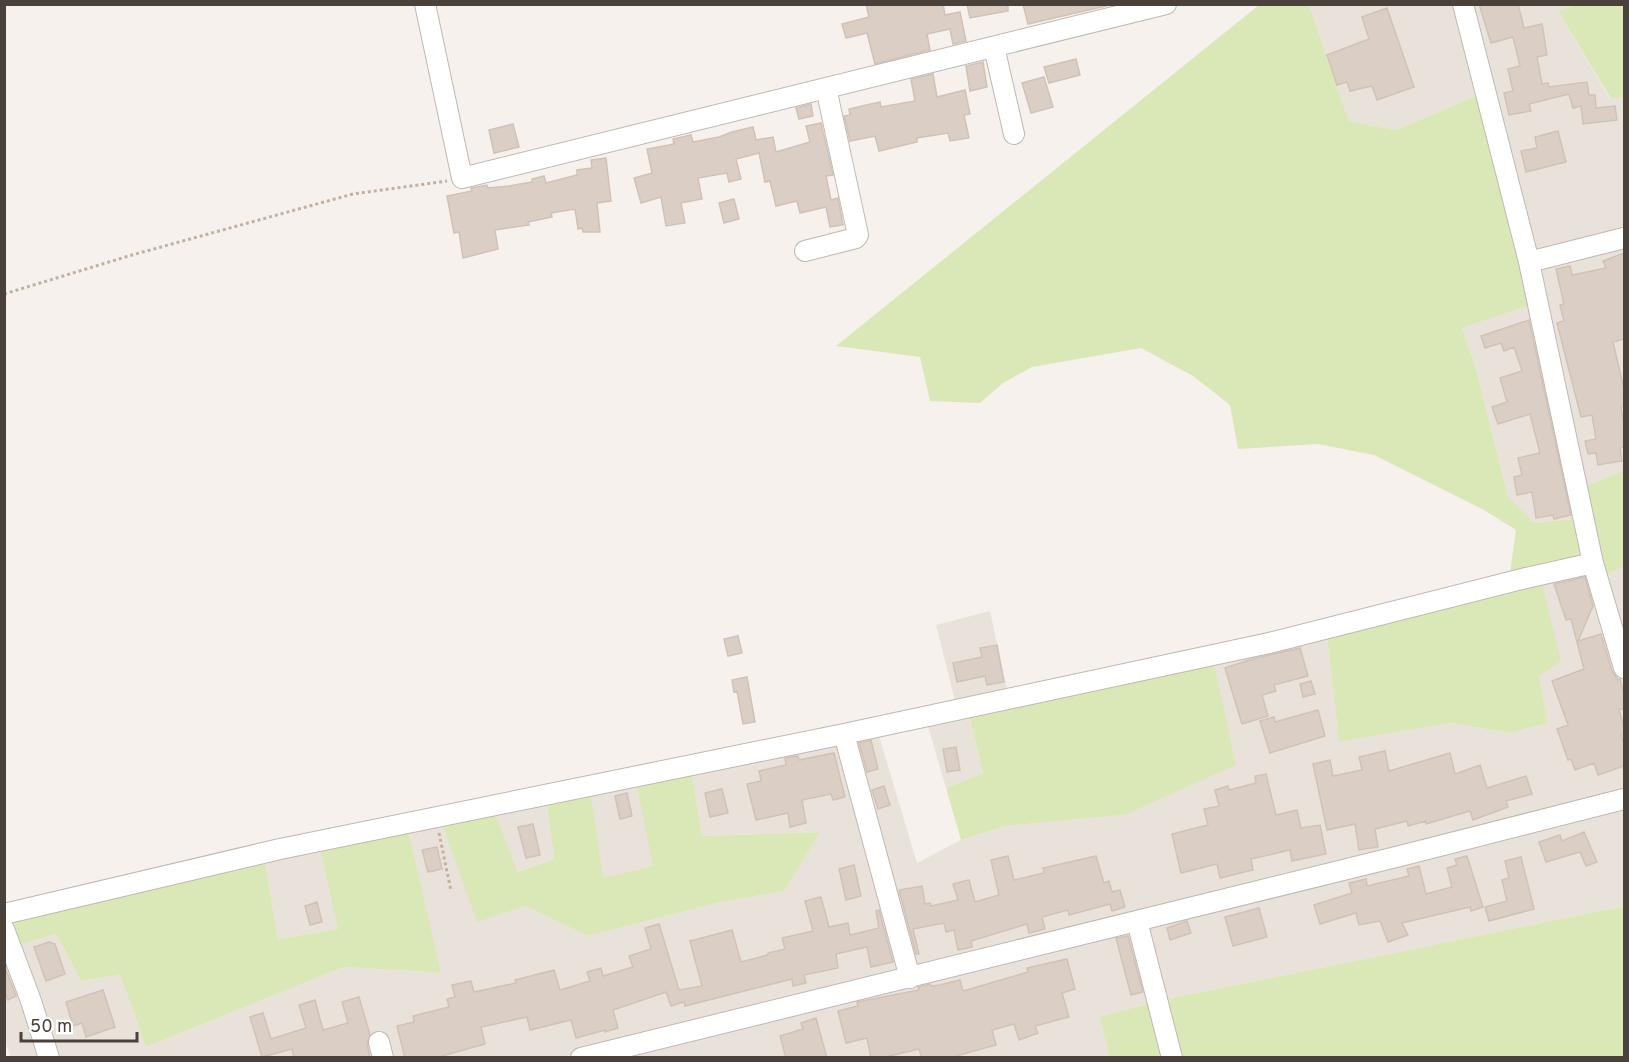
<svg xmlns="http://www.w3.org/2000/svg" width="1629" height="1062" viewBox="0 0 1629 1062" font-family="Overpass,sans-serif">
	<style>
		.residential { fill: #e9e2db }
		.green { fill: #dae8b7 }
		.building { fill: #dacec5; stroke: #d2c2b5; stroke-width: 1.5 }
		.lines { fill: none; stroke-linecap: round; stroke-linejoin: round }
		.minor-casing { stroke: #c1b8af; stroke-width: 22 }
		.path { stroke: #c2b1a0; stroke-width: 3; stroke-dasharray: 3 3; stroke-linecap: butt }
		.minor { stroke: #fff; stroke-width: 20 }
	</style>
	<rect width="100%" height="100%" fill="#f6f1ec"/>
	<path class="residential" d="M1309 5H1577L1558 11 1610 99 1624 97V470L1584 487 1583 518 1534 523 1508 496 1477 372 1462 328 1537 303 1485 92 1396 130 1349 121Z
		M1594 561 1624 670V906L1157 1001 1101 1017 1110 1057 11 1058 5 1041V949L56 934 81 981 120 975 146 1047 344 967 440 973 407 825 440 818 525 906 588 936 722 902 784 891 819 832 702 836 691 767 876 726 917 863 961 840 1006 826 1124 815 1212 654 1326 628 1339 742 1451 723 1509 733 1548 723 1539 676 1540 577Z
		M1624 567V657L1602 576Z
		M990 611 1008 694 956 705 936 625Z
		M967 707 983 773 946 788 925 716Z
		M635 777 654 866 602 879 590 787Z
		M546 797 554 859 516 872 493 806Z
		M319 844 339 929 278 939 264 856Z"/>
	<path class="green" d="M1259 5H1309L1349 121 1396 130 1485 92 1537 303 1462 328 1477 372 1508 496 1534 523 1583 518 1584 487 1624 470V567L1602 576 1597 559 1540 575 1561 661 1539 676 1548 723 1509 733 1451 723 1339 742 1326 628 1509 580 1516 530 1484 510 1374 455 1318 444 1238 449 1230 405 1193 376 1141 348 1032 367 1003 383 980 403 930 401 920 357 836 346Z
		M1577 5H1624V97L1611 99 1558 11Z
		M1212 654 1236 765 1124 815 1006 826 961 840 946 788 983 773 967 707Z
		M691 767 702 836 820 832 784 891 722 902 588 936 525 906 477 922 440 818 493 806 517 872 554 859 546 797 590 787 603 878 653 866 635 777Z
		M407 825 441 973 344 967 146 1047 120 975 81 981 56 934 5 949V910L264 856 278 939 338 929 319 844Z
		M1624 906V1057H1110L1100 1017 1157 1001Z"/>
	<path class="building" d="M866 4H943L945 15 960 12 966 41 953 44 950 29 927 34 930 50 875 64 867 33 846 38 842 24 869 17Z
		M967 4H1008V11L970 18Z
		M1023 4H1106V6L1028 24Z
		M1479 4H1518L1524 28 1542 24 1547 55 1537 57 1542 84 1548 83 1549 87 1587 82 1589 95H1595L1596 108 1615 106 1617 120 1583 124 1581 106 1573 108 1569 94 1529 104 1531 111 1509 115 1504 93 1513 91 1508 69 1520 66 1513 37 1491 43Z
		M1387 8 1414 87 1377 100 1372 86 1350 91 1347 82 1337 85 1327 55 1369 39 1362 17Z
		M1076 59 1080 75 1049 83 1044 67Z
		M983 62 987 87 970 91 966 66Z
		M933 74 937 97 965 90 970 114 964 115 969 138 950 141 948 133 917 138V142L879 151 875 136 850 141 844 116 850 115 849 109 880 102 881 107 915 101 911 79Z
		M1044 77 1053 107 1031 113 1022 83Z
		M811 104 813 116 799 119 796 108Z
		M821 123 833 175 826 176 831 200 838 198 843 225 830 227 826 207 800 213 797 201 776 206 770 181 765 182 759 153 736 159 741 179 729 182 727 173 698 178 702 199 681 203 685 223 666 226 661 197 641 203 634 178 652 173 647 149 674 144 673 139 691 135 693 142 719 137 732 132 753 127 756 140 773 137 776 152 810 142 806 126Z
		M513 124 519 147 494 153 489 130Z
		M1558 131 1566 162 1526 172 1521 151 1537 148 1535 137Z
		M606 158 611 201 597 203 600 232H583L582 228 578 229 575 209 551 213 552 217 528 222 529 225 495 230 498 249 463 258 459 232 454 233 447 196 472 191 471 188 487 185 488 188 509 186 532 182V179L544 176 546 183 577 175V170L592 168 591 160Z
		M734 199 739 219 724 223 719 203Z
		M1624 253V339L1613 342 1624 389V406L1621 407 1624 425V447L1620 448 1622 461 1598 465 1596 453 1588 454 1585 441 1596 439 1592 415 1581 417 1557 323 1564 321 1560 305 1564 304 1556 269 1570 266 1572 275 1606 268 1603 261Z
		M1529 320 1571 515 1554 519 1553 515 1536 518 1532 492 1517 495 1514 477 1522 475 1518 458 1540 453 1530 414 1498 424 1492 407 1507 402 1500 378 1522 371 1514 347 1504 351 1501 343 1485 348 1481 336Z
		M1585 577 1593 606 1578 641 1601 634 1612 671 1618 680 1620 679 1624 694V708L1619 710 1624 726V734L1621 735 1624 744V766L1598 775 1594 763 1575 770 1571 759 1568 760 1557 729 1568 725 1552 681 1584 669 1571 619 1566 620 1554 584Z
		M738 636 742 653 728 656 724 639Z
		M997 645 1004 682 987 685 985 676 957 682 953 663 982 657 980 648Z
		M1300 648 1308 676 1274 685 1276 691 1262 695 1268 716 1242 724 1225 668 1252 659Z
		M747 677 755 722 743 724 737 691 734 692 732 680Z
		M1311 681 1315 694 1303 697 1300 684Z
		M1318 710 1325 736 1270 753 1260 721 1274 717 1275 722Z
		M871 740 878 769 867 772 859 743Z
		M956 747 960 770 947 772 943 749Z
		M1385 751 1389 771 1450 753 1455 774 1480 765 1487 788 1526 776 1532 794 1506 801 1508 807 1473 820 1470 811 1426 824V821L1408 826 1407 821 1375 829 1378 847 1359 850 1355 824 1327 830 1313 764 1330 760 1333 776 1362 770 1359 757Z
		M834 753 845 797 833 800 831 794 802 800 806 823 790 827 788 813 756 820 747 784 761 781 759 771 786 765 785 758 798 756 799 760Z
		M1266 774 1276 815 1297 810 1301 828 1320 825 1326 854 1292 861 1290 850 1251 859 1253 870 1220 878 1217 864 1181 873 1172 834 1208 825 1204 809 1219 806 1215 790 1228 786 1229 790 1256 783 1255 776Z
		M884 786 890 805 878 809 872 790Z
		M722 789 728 813 710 817 705 793Z
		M627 793 632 816 620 819 615 796Z
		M533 824 540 855 526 858 518 827Z
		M1584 832 1597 862 1586 866 1580 852 1546 862 1539 842 1560 835 1562 841Z
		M437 847 442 869 428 872 422 850Z
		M1008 856 1014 880 1044 873 1043 868 1096 856 1104 883 1109 881 1112 892 1120 890 1125 907 1112 911 1110 904 1069 915 1068 910 1042 917 1045 929 1029 933 1027 924 971 941 972 947 958 950 954 930 946 932 944 923 913 929 919 954H916L899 890 922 886 925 904 930 903 931 906 958 900 953 884 969 880 975 902 999 895 991 860Z
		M1467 856 1483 907 1471 911 1470 907 1402 923 1408 935 1388 942 1380 921 1359 925 1356 913 1320 924 1314 905 1352 893 1349 883 1366 879 1367 886 1409 876 1407 869 1419 866 1426 894 1452 887 1447 868 1457 865 1455 859Z
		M1521 857 1534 909 1489 921 1485 907 1507 901 1502 880 1509 878 1505 861Z
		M854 865 861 896 846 900 839 869Z
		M821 897 829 927 848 923 850 935 879 928 876 911 879 910 893 962 871 967 867 947 836 954 838 968 804 975 806 983 793 986 792 979 685 1006 684 1002 671 1006 666 992 613 1010 618 1028 605 1032V1030L576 1038 571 1020 530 1030 527 1017 481 1027 485 1044 442 1056V1058H405L397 1026 414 1022 413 1016 449 1007 447 999 455 997 452 985 471 981 474 992 516 983 515 980 554 970 560 990 590 981 587 972 601 968 603 976 633 967 629 956 651 949 645 928 659 924 679 990 702 986 690 941 732 930 741 962 768 955V953L785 949 782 938 813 931 805 901Z
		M317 902 322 922 310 925 305 906Z
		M1259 908 1267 937 1233 946 1225 917Z
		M1187 921 1191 933 1170 940 1167 928Z
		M1128 936 1143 992 1131 995 1116 938Z
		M49 942 55 944 65 974 46 981 34 947Z
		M1067 959 1075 989 1062 993 1069 1017 1035 1026 1038 1033 1019 1040 1014 1024 992 1030 996 1045 956 1056 957 1058H922L919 1049 881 1058H871L867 1038 846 1043 838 1011 858 1006 857 1002 919 990 918 987 930 984 931 986 940 985 960 980 963 991 1028 972 1027 968Z
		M4 965 16 996 8 1000 4 990Z
		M103 990 115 1027 86 1037 82 1023 73 1026 66 1002Z
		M359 997 370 1035 367 1044 370 1058H294L292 1049 262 1057 250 1017 263 1013 271 1039 306 1028 299 1005 315 1000 323 1030 348 1023 342 1002Z
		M816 1018 827 1058H786L780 1036 803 1029 801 1023Z"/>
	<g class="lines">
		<g class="minor-casing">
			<path id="minor" d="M425 4 462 178 1166 4
				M1463 4 1529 262 1593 563 1624 668
				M994 47 1014 134
				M805 251 856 238 858 235 826 88
				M1529 262 1624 238
				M844 734 910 978
				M4 914 280 849 844 734 1269 643 1526 578 1593 563
				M1137 921 1172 1058
				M4 929 31 1001 49 1058
				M379 1042 383 1058
				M581 1058 1404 855 1624 799"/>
		</g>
		<path class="path" d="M4 294 132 255 353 194 447 181
			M439 833 451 891"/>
		<use href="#minor" class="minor"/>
	</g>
	<rect width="1629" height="1062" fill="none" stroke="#4a413a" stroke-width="12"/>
	<path d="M21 1032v9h116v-9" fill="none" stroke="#4a413a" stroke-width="3"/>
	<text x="30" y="1032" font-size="18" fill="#4a413a" stroke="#ffffff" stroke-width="4.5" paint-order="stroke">50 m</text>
</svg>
